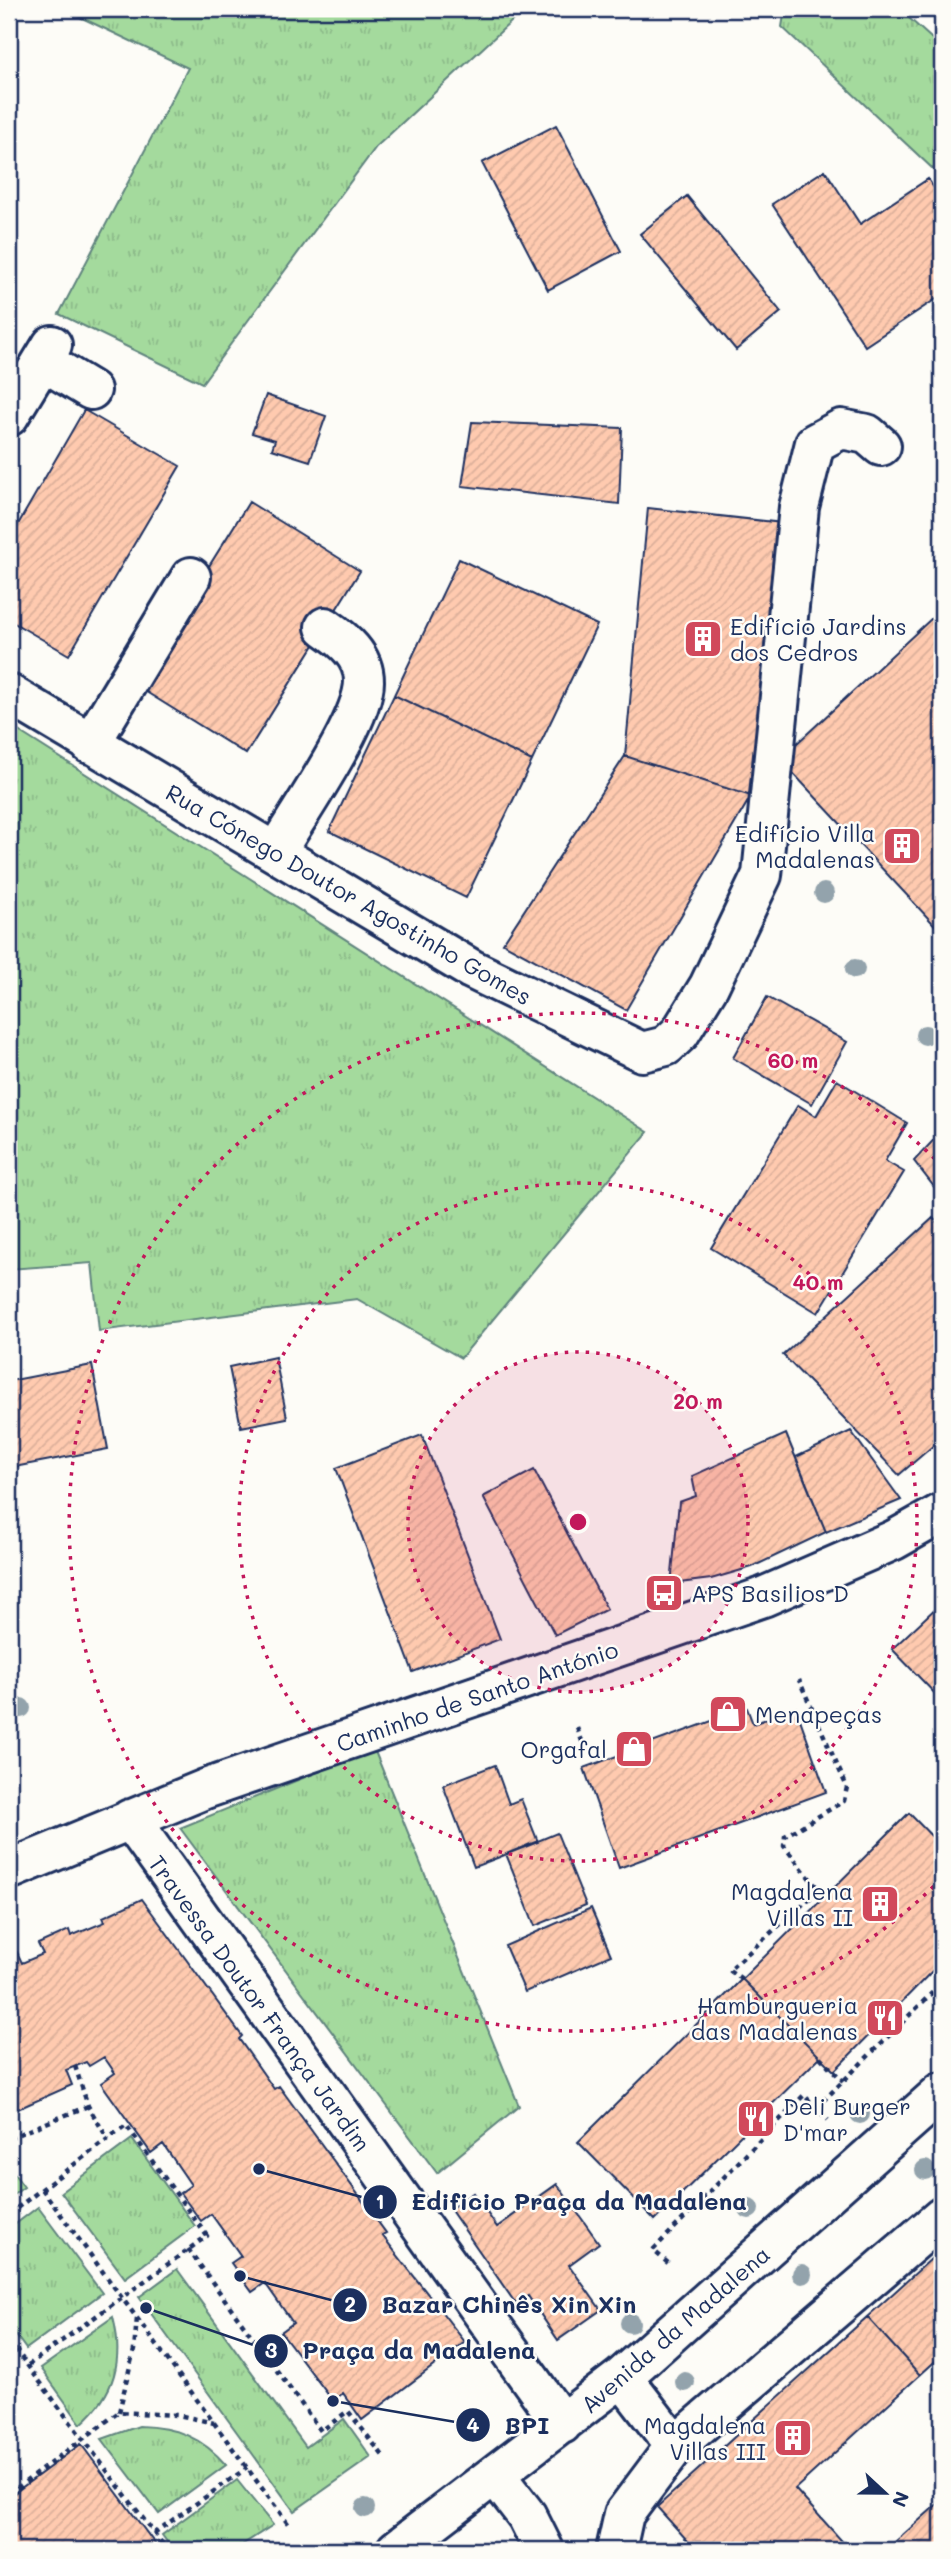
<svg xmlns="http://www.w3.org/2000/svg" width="951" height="2559" viewBox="0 0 951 2559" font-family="Mali,sans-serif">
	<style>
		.grass { fill: url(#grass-tufts); stroke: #60847e; stroke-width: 2 }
		.building { fill: url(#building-hatch); stroke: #1b2f5e; stroke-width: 2 }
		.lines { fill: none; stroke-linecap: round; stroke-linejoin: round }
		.minor-casing { stroke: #1b2f5e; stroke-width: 44 }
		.path { stroke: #1b2f5e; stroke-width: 4.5; stroke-dasharray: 5 5; stroke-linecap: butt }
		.minor { stroke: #fdfcf7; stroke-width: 38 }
		.tree { fill: #93a3ac }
		.ring { fill: none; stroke: #c2185b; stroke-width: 3.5; stroke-dasharray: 3.5 7 }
		.labels { text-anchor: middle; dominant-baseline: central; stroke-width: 5; stroke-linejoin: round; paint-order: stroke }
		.poi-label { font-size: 23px; fill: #1b2f5e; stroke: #fdfcf7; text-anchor: end }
		.street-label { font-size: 23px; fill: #1b2f5e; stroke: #fdfcf7 }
		.centre { fill: #c2185b; stroke: #fdfcf7; stroke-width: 3.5 }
		.ring-label { font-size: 21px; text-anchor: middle; font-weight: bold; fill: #c2185b; stroke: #fdfcf7; stroke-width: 5; stroke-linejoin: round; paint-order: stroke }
		.leader { fill: none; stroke: #1b2f5e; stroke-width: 2.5 }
		.callout-dot { fill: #1b2f5e; stroke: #fdfcf7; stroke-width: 2.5 }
		.mark-label { font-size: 21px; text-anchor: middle; font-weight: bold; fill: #fff }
		.callout-label { font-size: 24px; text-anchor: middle; font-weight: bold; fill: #1b2f5e; stroke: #fdfcf7; stroke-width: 5; stroke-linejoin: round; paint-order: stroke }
	</style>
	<defs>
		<pattern id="grass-tufts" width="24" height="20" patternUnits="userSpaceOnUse" patternTransform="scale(1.75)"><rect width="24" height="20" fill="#a4da9d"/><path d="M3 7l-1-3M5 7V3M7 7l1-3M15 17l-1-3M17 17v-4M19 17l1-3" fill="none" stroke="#8dbb8a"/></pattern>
		<pattern id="building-hatch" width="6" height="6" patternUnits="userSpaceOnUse" patternTransform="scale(1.75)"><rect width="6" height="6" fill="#ffcaaf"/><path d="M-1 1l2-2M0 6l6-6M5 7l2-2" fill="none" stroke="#daae99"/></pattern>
	</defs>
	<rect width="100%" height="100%" fill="#fdfcf7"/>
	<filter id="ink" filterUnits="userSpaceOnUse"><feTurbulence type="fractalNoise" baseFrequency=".0143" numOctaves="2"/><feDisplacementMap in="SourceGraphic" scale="14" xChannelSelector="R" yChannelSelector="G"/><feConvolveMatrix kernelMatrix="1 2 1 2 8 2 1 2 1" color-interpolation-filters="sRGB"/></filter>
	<g filter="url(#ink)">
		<path class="grass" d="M63 9H525L376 147 202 383 59 314 188 68Z
			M785 9H899L942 48V184L934 170 782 27Z
			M9 725 648 1132 461 1358 357 1299 99 1331 92 1263 9 1269Z
			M374 1749 519 2106 437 2173 180 1828Z
			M132 2139 195 2226 125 2278 61 2192Z
			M9 2167 24 2187 9 2198Z
			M38 2207 102 2293 26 2349 9 2326V2229Z
			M177 2269 306 2447 344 2419 371 2457 294 2511 139 2297Z
			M113 2317C124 2360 115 2394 81 2424L41 2368Z
			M139 2426C176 2427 202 2437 226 2465L159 2514 102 2439Z
			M237 2480 273 2525 234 2550H173L162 2535Z"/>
		<path class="building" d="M556 125 621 251 548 290 482 163Z
			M825 170 860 224 928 179 942 200V295L865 346 772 204Z
			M687 196 781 312 736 350 640 234Z
			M266 395 326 416 310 461 272 449 275 440 252 433Z
			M84 410 180 466 69 655 9 620V540Z
			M472 422 622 428 619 504 462 486Z
			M249 502 360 571 246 754 135 685Z
			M648 508 782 523 751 796 625 756Z
			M459 559 597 625 532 761 394 695Z
			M932 618 942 630V933L780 759Z
			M394 695 532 761 466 898 329 831Z
			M625 756 751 796 626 1010 503 943Z
			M767 997 847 1042 812 1104 733 1058Z
			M837 1080 907 1123 885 1161 904 1172 818 1313 711 1248 798 1105 816 1116Z
			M942 1131V1197L914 1161Z
			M933 1218 942 1228V1438L899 1475 783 1355Z
			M275 1357 287 1418 241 1427 229 1367Z
			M92 1365 108 1449 9 1468V1381Z
			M851 1431 901 1500 826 1532 796 1457Z
			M786 1434 826 1532 752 1567 711 1579 671 1584 679 1502 696 1496 692 1476Z
			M422 1435 500 1639 413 1672 336 1468Z
			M534 1470 607 1609 555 1635 483 1497Z
			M939 1605 942 1609V1701L892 1649Z
			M747 1708 753 1724 796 1708 826 1792 619 1868 584 1768Z
			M495 1765 509 1804 521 1799 538 1842 474 1867 443 1785Z
			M909 1813 942 1847V1961L834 2071 742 1979Z
			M557 1833 586 1905 535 1926 506 1854Z
			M142 1899 242 2036 239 2039 274 2089 279 2086 386 2233 382 2235 465 2342 362 2420 343 2393 333 2401 281 2332 293 2323 265 2283 252 2292 231 2263 241 2256 211 2214 201 2221 180 2193 191 2185 163 2144 151 2153 101 2083 115 2073 104 2057 89 2066 86 2062 66 2070 72 2085 9 2113V1956L17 1952 22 1963 43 1954 38 1944 69 1930 71 1936 105 1922 103 1917Z
			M591 1908 611 1955 525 1992 505 1946Z
			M742 1979 820 2057 655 2220 578 2142Z
			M557 2184 599 2243 569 2265 601 2310 558 2340 528 2296 516 2304 450 2209 473 2193 497 2227Z
			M942 2249V2355L920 2375 867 2317Z
			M867 2317 920 2375 795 2489 850 2550H696L657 2507Z
			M81 2444 158 2548 155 2550H9V2497Z
			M942 2500V2550H886Z"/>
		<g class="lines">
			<g class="minor-casing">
				<path id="minor" d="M43 361 91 390
					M9 416 52 345
					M9 694 471 969 642 1052 666 1046 680 1033 709 986 762 875 799 507 815 443 841 429 867 434 881 446
					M90 744 191 577
					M276 852C298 814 364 721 364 681 364 656 344 640 325 627
					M130 1819 562 2424
					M9 1870 205 1789 763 1597 894 1540 942 1513
					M622 2377 675 2446
					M496 2476 527 2516 544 2550
					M396 2550 622 2377 942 2092
					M616 2550 624 2514 675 2446 942 2217"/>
			</g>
			<path class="path" d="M577 1728 587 1754
				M742 1979 729 1970 819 1890 784 1846 785 1836 844 1801 847 1787 799 1680
				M820 2057 843 2081
				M75 2066 88 2106 108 2139
				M816 2108 942 1983
				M9 2138 88 2106
				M42 2189 289 2525
				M9 2214 126 2125 207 2236 27 2366
				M188 2249 321 2431 348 2411 384 2457
				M668 2263 653 2250 804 2095 828 2120
				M9 2341 167 2550
				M119 2412 134 2350 137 2318
				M9 2494 119 2412 178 2415 214 2423
				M154 2533 247 2468"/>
			<use href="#minor" class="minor"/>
		</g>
		<g class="tree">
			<circle cx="824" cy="893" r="10"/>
			<circle cx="855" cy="969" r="10"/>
			<circle cx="925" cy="1035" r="10"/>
			<circle cx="21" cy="1708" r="10"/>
			<circle cx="860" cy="2114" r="10"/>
			<circle cx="925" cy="2170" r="10"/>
			<circle cx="749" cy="2209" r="10"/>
			<circle cx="802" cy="2274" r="10"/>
			<circle cx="630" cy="2323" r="10"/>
			<circle cx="685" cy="2382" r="10"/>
			<circle cx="365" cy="2508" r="10"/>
		</g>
	</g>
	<circle cx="578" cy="1522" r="170" fill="#c2185b" fill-opacity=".12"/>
	<g class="ring">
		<circle cx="578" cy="1522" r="170"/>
		<circle cx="578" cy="1522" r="339"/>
		<path d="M941 1879A509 509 0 1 1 941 1165"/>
	</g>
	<defs>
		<g id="building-square" transform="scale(2.0125)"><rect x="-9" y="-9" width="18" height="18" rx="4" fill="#d1495b" stroke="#fdfcf7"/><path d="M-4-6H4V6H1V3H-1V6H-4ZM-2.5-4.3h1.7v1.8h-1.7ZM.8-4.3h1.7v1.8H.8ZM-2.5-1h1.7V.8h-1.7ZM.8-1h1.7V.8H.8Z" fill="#fff"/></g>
		<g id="bus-square" transform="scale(2.0125)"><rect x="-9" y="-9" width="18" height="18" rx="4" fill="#d1495b" stroke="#fdfcf7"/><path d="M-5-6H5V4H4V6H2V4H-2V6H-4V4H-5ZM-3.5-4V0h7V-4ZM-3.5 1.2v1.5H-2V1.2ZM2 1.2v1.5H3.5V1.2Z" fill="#fff"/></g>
		<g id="shop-square" transform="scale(2.0125)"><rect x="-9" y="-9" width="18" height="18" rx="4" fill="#d1495b" stroke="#fdfcf7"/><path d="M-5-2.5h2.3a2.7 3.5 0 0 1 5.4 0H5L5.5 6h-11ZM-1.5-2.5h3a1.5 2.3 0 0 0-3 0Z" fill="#fff"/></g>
		<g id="restaurant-square" transform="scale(2.0125)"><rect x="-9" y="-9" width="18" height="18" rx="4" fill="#d1495b" stroke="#fdfcf7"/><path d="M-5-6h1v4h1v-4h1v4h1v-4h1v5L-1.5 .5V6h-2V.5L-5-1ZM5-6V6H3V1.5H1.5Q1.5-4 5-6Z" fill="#fff"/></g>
	</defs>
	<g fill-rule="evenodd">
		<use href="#building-square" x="703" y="639"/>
		<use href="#building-square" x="902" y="846"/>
		<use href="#bus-square" x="664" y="1593"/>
		<use href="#shop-square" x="728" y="1714"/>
		<use href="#shop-square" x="634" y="1749"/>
		<use href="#building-square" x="880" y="1904"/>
		<use href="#restaurant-square" x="885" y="2018"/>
		<use href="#restaurant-square" x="756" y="2119"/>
		<use href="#building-square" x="793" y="2438"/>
	</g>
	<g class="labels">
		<g class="poi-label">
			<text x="730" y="626" text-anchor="start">Edifício Jardins<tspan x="730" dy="26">dos Cedros</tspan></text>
			<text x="875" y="833">Edifício Villa<tspan x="875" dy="26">Madalenas</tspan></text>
			<text x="691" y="1593" text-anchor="start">APS Basilios D</text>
			<text x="755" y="1714" text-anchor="start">Menapeças</text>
			<text x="607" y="1749">Orgafal</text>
			<text x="853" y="1891">Magdalena<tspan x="853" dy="26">Villas II</tspan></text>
			<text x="858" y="2005">Hamburgueria<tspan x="858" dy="26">das Madalenas</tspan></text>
			<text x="783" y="2106" text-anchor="start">Deli Burger<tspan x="783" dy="26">D'mar</tspan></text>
			<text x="766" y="2425">Magdalena<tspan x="766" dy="26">Villas III</tspan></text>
		</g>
		<g class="street-label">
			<text transform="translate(349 894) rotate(30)">Rua Cónego Doutor Agostinho Gomes</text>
			<text transform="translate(477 1696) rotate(-19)">Caminho de Santo António</text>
			<text transform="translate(260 2003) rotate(54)">Travessa Doutor França Jardim</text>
			<text transform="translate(675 2329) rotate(-41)">Avenida da Madalena</text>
		</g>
	</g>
	<circle cx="578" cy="1522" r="10" class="centre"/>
	<g class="ring-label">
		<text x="793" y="1068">60 m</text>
		<text x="818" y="1290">40 m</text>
		<text x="698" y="1409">20 m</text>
	</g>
	<path class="leader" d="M259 2169L380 2202M240 2276L350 2305M146 2308L271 2351M333 2401L473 2425"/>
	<g class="callout-dot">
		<circle cx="259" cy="2169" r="7"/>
		<circle cx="240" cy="2276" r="7"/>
		<circle cx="146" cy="2308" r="7"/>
		<circle cx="333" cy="2401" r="7"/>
		<circle cx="380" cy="2202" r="18"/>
		<circle cx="350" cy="2305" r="18"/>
		<circle cx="271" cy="2351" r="18"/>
		<circle cx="473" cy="2425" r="18"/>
	</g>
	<g class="mark-label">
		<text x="380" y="2209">1</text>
		<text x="350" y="2312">2</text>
		<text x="271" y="2358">3</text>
		<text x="473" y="2433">4</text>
	</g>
	<g class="callout-label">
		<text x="579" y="2210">Edificio Praça da Madalena</text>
		<text x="509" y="2313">Bazar Chinês Xin Xin</text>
		<text x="419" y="2359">Praça da Madalena</text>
		<text x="527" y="2434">BPI</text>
	</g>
	<rect width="951" height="2559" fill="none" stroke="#fdfcf7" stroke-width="35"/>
	<rect x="18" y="18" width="916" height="2524" fill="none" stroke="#1b2f5e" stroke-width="2.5" filter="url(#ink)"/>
	<g transform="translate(885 2493) rotate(112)" stroke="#fdfcf7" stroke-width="5" paint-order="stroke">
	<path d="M0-5L12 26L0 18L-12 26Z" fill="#1b2f5e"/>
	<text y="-10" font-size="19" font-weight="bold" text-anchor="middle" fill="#1b2f5e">N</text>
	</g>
</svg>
